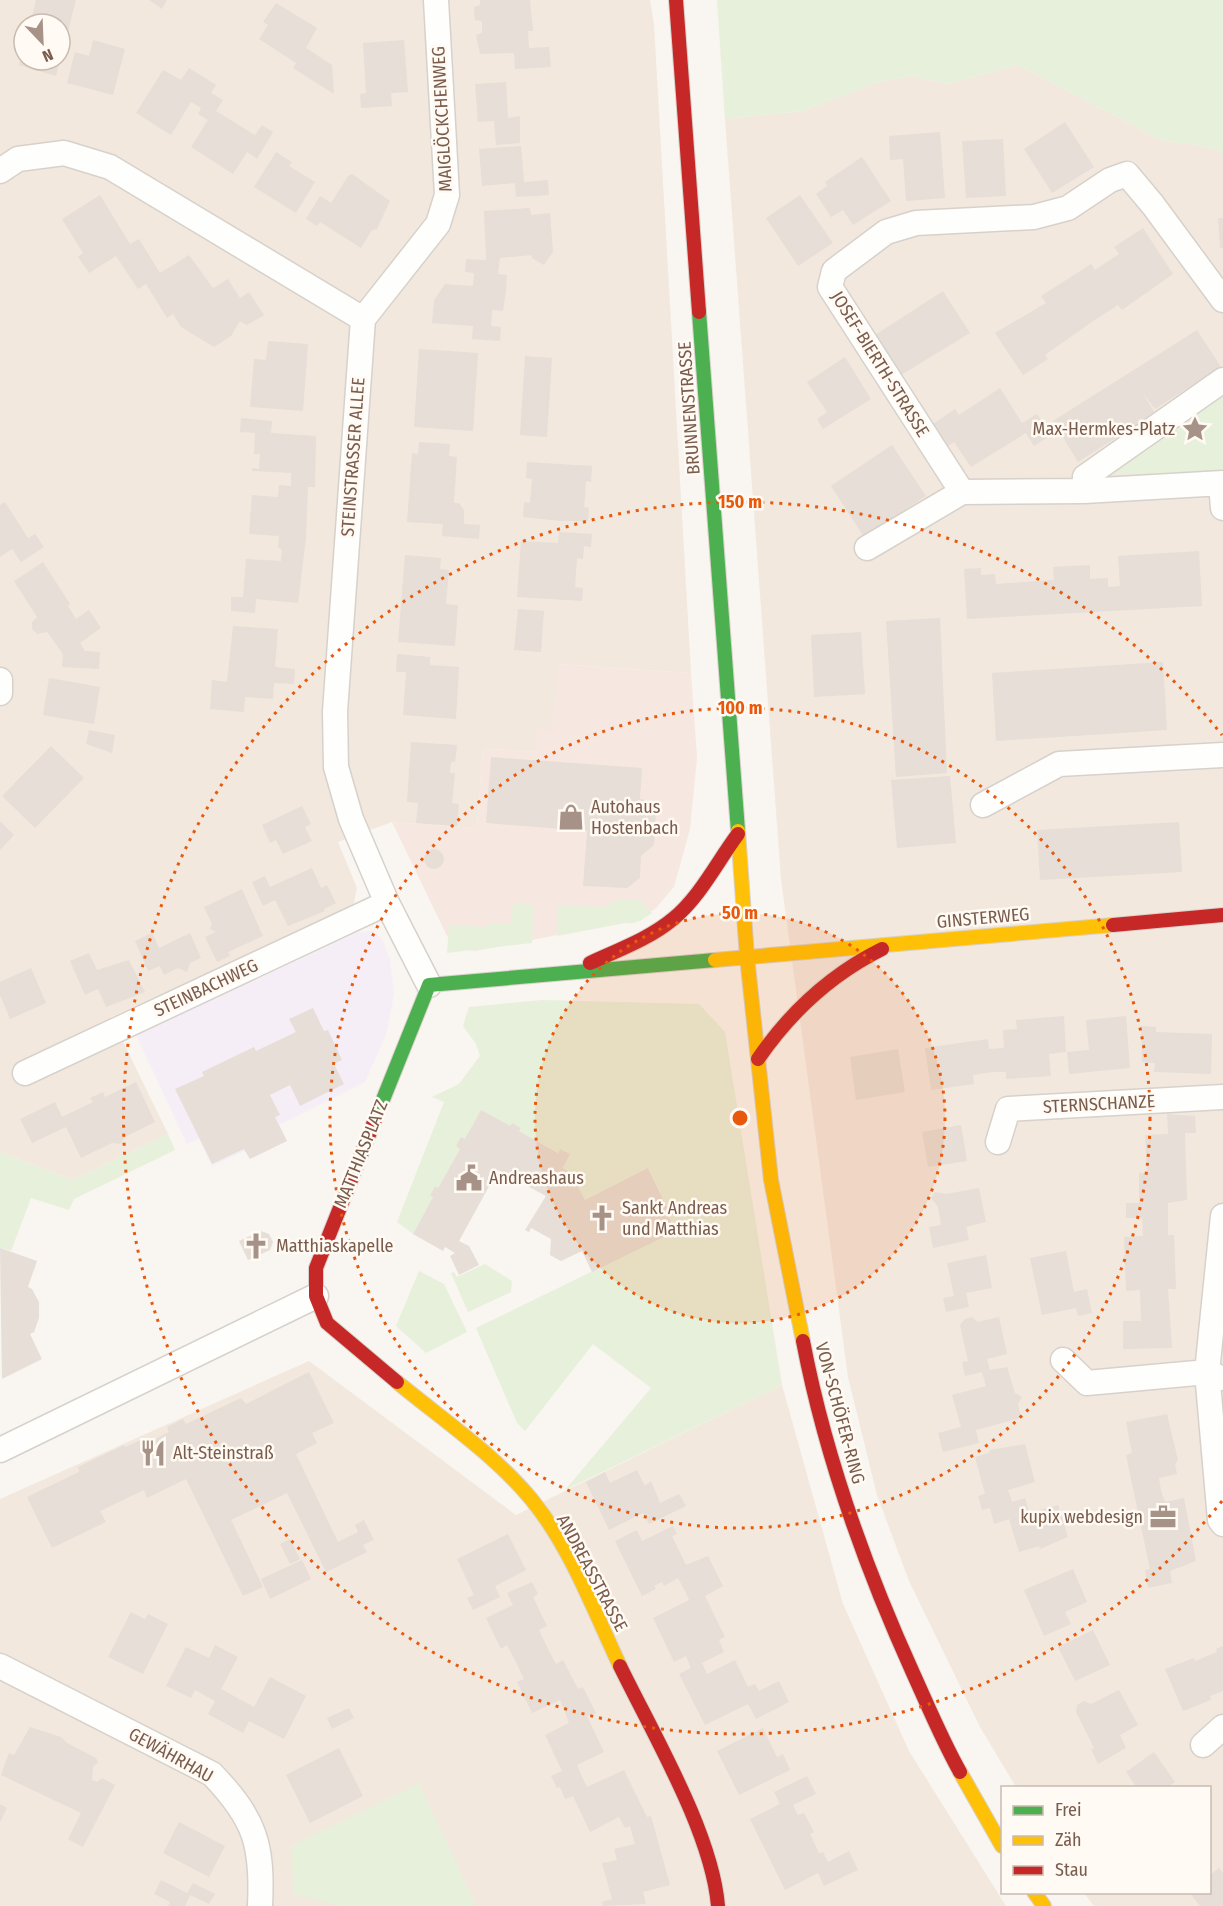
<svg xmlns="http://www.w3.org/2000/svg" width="1223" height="1906" viewBox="0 0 1223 1906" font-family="'Fira Sans Condensed',sans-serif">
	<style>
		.residential { fill: #f2e8de; fill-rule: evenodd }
		.commercial { fill: #f6e8e1 }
		.education { fill: #f6eef6 }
		.green { fill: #e7f0db }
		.building { fill: #e6ded7 }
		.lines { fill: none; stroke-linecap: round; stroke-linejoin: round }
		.street-casing { stroke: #d7d1cb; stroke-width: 27 }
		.fast-casing { stroke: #d9d2cb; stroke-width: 16 }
		.slow-casing { stroke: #d9d2cb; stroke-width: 16 }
		.jam-casing { stroke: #d9d2cb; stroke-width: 16 }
		.street { stroke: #fefefd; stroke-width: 24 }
		.fast { stroke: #4caf50; stroke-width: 14 }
		.slow { stroke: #ffc107; stroke-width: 14 }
		.jam { stroke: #c62828; stroke-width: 14 }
		.ring { fill: none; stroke: #e8590c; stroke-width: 3; stroke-dasharray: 3 6 }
		.labels { text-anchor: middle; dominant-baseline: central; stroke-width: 5; stroke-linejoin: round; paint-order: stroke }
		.street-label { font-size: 18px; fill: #7a5c4d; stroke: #fffaf3 }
		.poi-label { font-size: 18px; fill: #7a5c4d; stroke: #fffaf3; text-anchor: start }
		.centre { fill: #e8590c; stroke: #fffaf3; stroke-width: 3 }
		.ring-label { font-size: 18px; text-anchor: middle; font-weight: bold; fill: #e8590c; stroke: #fffaf3; stroke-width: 5; stroke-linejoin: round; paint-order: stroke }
	</style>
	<rect width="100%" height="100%" fill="#f9f5f0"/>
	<path class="residential" d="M0 0H650L654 25 691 673 560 664 552 730 535 752 483 748 477 828 392 822 338 842 357 888 354 903 342 913 111 1017 168 1134 73 1180 0 1152ZM24 24H60V60H24Z
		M1018 65 1163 141 1195 145 1219 150 1223 154V1906H1094L1084 1893 1210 1892V1788L1016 1787 980 1727 909 1581 877 1495 848 1377 781 879 725 119 802 111 876 83 911 76 948 84Z
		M309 1361 516 1515 782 1385 843 1604 909 1751 1006 1906H0V1499Z"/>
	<path class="commercial" d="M559 664 691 673 697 758 690 829 674 887 655 909 634 920 475 951 457 948 446 934 392 822 477 828 483 748 535 752 536 729 552 730Z"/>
	<path class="education" d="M373 931 382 939 390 959 394 994 386 1035 365 1082 279 1125 287 1141 250 1159 245 1151 212 1166 199 1139 187 1144 136 1035 358 932Z"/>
	<path class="green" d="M717 0H1223V154L1219 150 1195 145 1163 141 1018 65 948 84 911 76 876 83 802 111 725 119Z
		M1223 390V468L1219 472 1104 474Z
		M618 900H640L652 913C643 919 636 925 625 923L557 936 558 905 603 907Z
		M513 903 533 905 532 943 447 953 449 925 485 927 491 923H511Z
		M542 1000 699 1004 725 1032 782 1385 565 1490 651 1388 593 1344 525 1431 517 1423 476 1328 675 1231 665 1210 668 1208 649 1169 585 1200 571 1173 563 1168 568 1158 519 1131 521 1128 512 1123 510 1126 465 1139 456 1146 460 1149 438 1188 435 1186 430 1194 433 1197 413 1234 397 1222 444 1102 432 1097 459 1084 480 1056 476 1044 463 1026 469 1007Z
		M168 1134 175 1150 74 1199 69 1210 31 1198 11 1251 0 1248V1152L73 1180Z
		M485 1264 512 1281 511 1292 468 1312 451 1273 454 1272 457 1277Z
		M419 1271 444 1284 467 1332 426 1353 396 1326Z
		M419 1783 474 1901V1906H340L294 1894 291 1846Z"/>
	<path class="building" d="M36 0H76L61 58 60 24H30Z
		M149 0H167L162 9Z
		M480 0H530L533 31H528L529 48 549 47 551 67 515 69 514 53 480 54 476 35 482 33V21L475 20 474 7 480 5Z
		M276 3 317 28 306 48 332 65 334 94 293 68 296 63 259 39 268 25 263 22Z
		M93 40 125 49 113 95 67 83 75 52 89 56Z
		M404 40 408 92 391 93 392 106 361 108 360 94 366 93 363 43Z
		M23 49 24 60H60L56 76 19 65Z
		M189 68 216 85 211 93 223 100 216 111 255 135 262 125 273 132 257 159 247 152 233 174 191 147 208 120 198 114 201 108 191 102 171 135 136 113 163 70 181 80Z
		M506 82 508 118 520 116V143L496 145 494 121 478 122 475 84Z
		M1065 122 1094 167 1052 193 1024 149Z
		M940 132 945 198 906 201 903 159 890 160 889 136Z
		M1003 139 1006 196 966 198 962 141Z
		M521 146 524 182 548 180 549 195 516 197 515 183 482 186 479 149Z
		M276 152 292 162 289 166 315 182 296 213 254 187Z
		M862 157 891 201 853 225 843 210 831 217 816 194 827 186 825 182Z
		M352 174 390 201 377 229 372 230 361 248 320 222 317 226 306 219 320 196 331 203 348 176Z
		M100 195 130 244 139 239 160 273 189 255 213 288 228 279 240 298 249 292 264 315 247 325 240 321 231 336 214 347 181 327 173 314 167 318 146 284 138 289 116 256 89 273 78 257 83 253 62 219Z
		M800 195 833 243 798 266 766 218Z
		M530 208 531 215 550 213 553 252 544 265 532 258V255L500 258 498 274 507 275 506 290 503 311 492 310 491 326 501 327 500 341 472 339 473 326 432 323 434 300 445 284 473 286 474 273 465 272 466 259 486 260 484 211Z
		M1218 218H1223V248H1220Z
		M1143 228 1173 274 1122 310 1118 305 1093 321 1045 355 1048 359 1023 375 995 333 1046 303 1041 296 1091 264 1095 270 1119 254 1114 247Z
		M943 291 970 333 901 375 875 335Z
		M1197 330 1221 367 1155 409 1142 392 1155 413 1078 462 1053 421Z
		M268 341 308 344 303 411 250 407 254 359 266 360Z
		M419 349 478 353 473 431 414 427Z
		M525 356 552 358 547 437 520 435Z
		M845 357 871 399 823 429 817 419 827 412 807 382Z
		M1000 388 1022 423 1037 414 1051 435 1034 446 1026 433 971 467 954 442 942 450 927 428 955 409 959 415Z
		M241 418 272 421 271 433 316 436 315 487H308L306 538 298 603 256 599 255 613 231 611V597H243L246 559 281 561 282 549 278 548 279 536 249 534 252 495 278 497 279 485 291 486V473L252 471V468L259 469 260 454H254L255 433 240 432Z
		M419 442 450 444 449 456 457 457 454 503H459L464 510V524L480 525 479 539 442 536 443 524 407 522 412 453 418 454Z
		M892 445 926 496 864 537 831 486Z
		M527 462 592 466 591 482 586 481 585 496 584 507 589 508 588 521H561L523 517 524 502 530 503 532 479 526 478Z
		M5 502 28 538 35 534 44 547 21 562 12 549 0 557V505Z
		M559 532 592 534 591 547 584 546 583 559 577 558 575 587 583 588 582 601 517 597 521 541 558 543Z
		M1199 551 1202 606 967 619 964 569 981 568V575L995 574 996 584 1054 580 1053 567 1090 565V579L1108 578V587L1120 586 1118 556Z
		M405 555 441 558 440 569 449 570 446 604 458 605 455 646 398 642Z
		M43 562 70 604 68 606 76 619 89 610 101 628 80 643 85 651 100 652 99 669 62 667 63 654 47 632 37 634 32 629V622L37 617 14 581Z
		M518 609 544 611 541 652 514 650Z
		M940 618 947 773 896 777 886 621Z
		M233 626 278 629 275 667 295 669 294 684 274 683 273 699 245 697 244 712 210 709 212 680 227 682Z
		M861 632 865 694 814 697 811 635Z
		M397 654 430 657V665L459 667 456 719 403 715 406 672H396Z
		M1163 662 1167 730 996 741 992 673Z
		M49 678 100 687 94 724 43 715Z
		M89 730 115 735 112 753 86 744Z
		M411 742 457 745 455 762H451L450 773H455L452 803 459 804 457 826 416 823 418 803 407 802Z
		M51 746 84 778 35 828 2 796Z
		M491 757 642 768 640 799 645 800 656 812 654 845 641 856 640 878 627 888 583 886 587 831 486 823Z
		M950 776 956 843 897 848 891 780Z
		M302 806 311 824 305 827 312 841 283 854 276 840 270 843 262 825Z
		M0 821 14 835 0 850Z
		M1179 822 1182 872 1040 880 1037 830Z
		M424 859a10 10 0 1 1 20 0a10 10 0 1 1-20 0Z
		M312 868 321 888 327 885 336 903 324 909 325 911 288 926 275 900 263 906 252 882 265 876 270 887Z
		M242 889 263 936 228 952 230 956 217 962 205 937 216 932 210 929 212 924 204 907Z
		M152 933 159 948 190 933 201 958 190 963 187 972 178 968 164 975 160 966 148 971 135 941Z
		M89 953 97 970 129 960 145 992 106 1007 98 989 85 995 70 961Z
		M31 968 46 1003 10 1019 0 995V982Z
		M313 1008 324 1031 328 1030 342 1060 334 1064 344 1084 300 1106 290 1085 270 1095 280 1115 275 1117 287 1141 250 1159 244 1149 212 1164 175 1089 204 1076 202 1072 254 1047 256 1051 296 1032 289 1019Z
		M1064 1016 1066 1052 1049 1054 1051 1076 1006 1079V1072H993L973 1075 974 1084 931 1090 925 1048 988 1039 989 1049 1004 1048 1003 1030 1017 1029 1016 1020Z
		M1126 1016 1130 1068 1069 1074 1067 1052 1089 1050 1086 1020Z
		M1141 1026 1156 1027V1032L1212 1034 1211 1074 1154 1072 1155 1063 1142 1062Z
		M898 1049 905 1092 856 1100 850 1057Z
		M136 1082 155 1122 125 1137 120 1144 112 1143 81 1158 66 1127 32 1143 20 1119 55 1102 62 1117 93 1102 90 1098 103 1092 105 1097Z
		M481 1110 510 1126 512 1123 521 1128 519 1131 558 1153 560 1149 570 1154 563 1168 571 1173 585 1200 648 1168 668 1209 665 1210 676 1231 592 1272 582 1251 561 1261 550 1255 551 1239 531 1228 529 1232 525 1230 546 1196 498 1170 459 1241 469 1246 479 1265 459 1275 450 1256 455 1253 445 1247 443 1251 413 1234 433 1197 430 1195 435 1186 438 1188 460 1149 456 1146 461 1137 465 1139Z
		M1167 1114 1195 1116 1196 1133H1185L1187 1200 1168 1203V1235H1174L1176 1289H1168L1172 1348 1123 1349V1321H1141L1140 1290 1126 1291 1124 1237 1143 1236 1142 1218H1126V1203H1139V1173H1147L1145 1135 1168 1134Z
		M961 1125 967 1161 928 1167 922 1132Z
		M979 1188 986 1222 966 1227 969 1240 933 1248 929 1227 941 1225 938 1207 931 1198 935 1192 946 1194Z
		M261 1231 269 1234 273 1242 270 1250 248 1260 239 1241Z
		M0 1248 37 1261 28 1287 32 1289 39 1302V1318L34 1332 30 1334 42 1359 2 1379Z
		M1066 1251 1074 1292 1087 1289 1092 1313 1078 1316 1076 1308 1042 1315 1030 1258Z
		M986 1255 992 1288 966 1293 969 1307 946 1312 943 1298 954 1296 947 1263Z
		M972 1317 978 1322 999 1317 1007 1354 987 1359 990 1370 1007 1367 1015 1393 1022 1397 1018 1404 1021 1418 976 1430 979 1443 943 1452 938 1433 961 1427 952 1395 986 1386 982 1372 965 1376 962 1362 968 1361 960 1325 965 1319Z
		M309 1372 334 1423 312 1433 317 1443 296 1454 338 1542 358 1532 355 1525 364 1520 374 1540 363 1545 367 1552 326 1572 287 1493 231 1520 263 1587 243 1596 186 1479 147 1498 144 1490 100 1511 106 1522 52 1548 27 1497 79 1472 78 1467 124 1445 125 1447 141 1440 143 1445 169 1432 167 1427 183 1419 186 1424 241 1398 246 1404Z
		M1167 1414 1178 1460 1175 1464 1177 1474 1159 1478 1161 1491 1165 1502 1184 1498 1196 1561 1170 1571 1172 1583 1148 1588 1145 1570 1150 1569 1126 1455 1132 1453 1126 1422Z
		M1025 1444 1035 1482 1008 1490 1012 1502 1025 1498 1029 1513 1058 1505 1068 1537 1040 1549 1039 1546 1019 1552 1009 1519 994 1524 990 1508 982 1510 978 1496 985 1494 975 1457 989 1453 990 1450Z
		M637 1470 645 1486 651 1481 660 1503 679 1494 686 1506 649 1524 643 1513 609 1530 586 1482 605 1472 610 1483Z
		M673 1526 677 1534 672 1536 686 1565 708 1556 723 1586 705 1596 725 1637 719 1640 724 1652 702 1663 707 1674 735 1660 748 1687 755 1684 759 1691 779 1681 789 1702 756 1719 748 1704 705 1725 679 1674 691 1668 686 1656 674 1662 653 1618 689 1600 684 1589 678 1578 664 1586 662 1582 654 1586 656 1589 642 1596 615 1541 637 1530 642 1541Z
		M508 1534 526 1570 495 1586 500 1597 473 1610 467 1598 474 1595 457 1559Z
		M290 1539 300 1559 290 1564 280 1544Z
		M302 1560 311 1579 270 1599 261 1579Z
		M1073 1569 1087 1602 1065 1612 1071 1624 1044 1636 1024 1590Z
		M532 1582 538 1594 533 1597 547 1626 539 1630 547 1647 556 1664 563 1660 578 1689 583 1687 596 1713 587 1716 604 1752 577 1765 582 1777 587 1787 624 1770 647 1817 651 1816 670 1885 643 1892 646 1904 603 1906 602 1902 612 1899 602 1863 617 1860 614 1849 635 1844 630 1826 625 1828 619 1817 590 1832 573 1796 565 1799 560 1787 557 1788 551 1776 562 1771 545 1735 569 1723 565 1712 560 1700 532 1713 517 1682 524 1679 516 1662 507 1645 501 1649 486 1618 513 1605 507 1593Z
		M131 1612 145 1619 148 1614 168 1624 143 1674 108 1657Z
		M1093 1630 1110 1665 1075 1681 1058 1647Z
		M215 1645 238 1657 221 1689 254 1707 270 1677 306 1696 284 1739 249 1721 243 1733 208 1714 215 1701 195 1690 191 1698 166 1686 186 1647 209 1658Z
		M1223 1646V1691L1210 1696 1211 1700 1183 1711 1165 1669 1194 1658 1195 1661 1217 1652 1216 1649Z
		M1119 1690 1138 1725 1120 1735 1126 1748 1098 1764 1091 1749 1094 1748 1076 1712 1077 1705 1084 1701 1091 1704Z
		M349 1708 354 1718 332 1729 327 1718Z
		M30 1727 61 1737 67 1743 96 1758 98 1762 93 1767 92 1780 97 1782 102 1778 115 1785 83 1847 68 1839 81 1813 1 1775 9 1753 14 1755Z
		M763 1728 777 1757 783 1754 790 1770 739 1795 717 1751Z
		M339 1748 363 1796 310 1823 286 1775Z
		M1154 1752 1175 1782 1166 1788H1137L1126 1772Z
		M807 1776 816 1794 793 1805 798 1815 804 1813 814 1832 810 1834 819 1853 823 1852 828 1862 849 1851 858 1870 824 1886 818 1873 785 1890 750 1819 780 1804 774 1792Z
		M0 1804 7 1808 0 1822Z
		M179 1822 225 1846 209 1877 163 1853Z
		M1219 1868 1223 1873V1906H1200L1189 1892H1210V1875Z
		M161 1880 187 1893 193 1883 215 1894 209 1904 190 1895 185 1906H168L170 1902 154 1894Z"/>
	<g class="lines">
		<g class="street-casing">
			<path id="street" d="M0 171 18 159 64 153 110 167 363 319 335 712 336 767 351 819 387 903 429 985
				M363 319 438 224 447 195 436 0
				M1221 484 1223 508
				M1084 491 1085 477 1223 380
				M962 492 830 287 834 271 886 232 916 223 1034 217 1068 208 1110 180 1127 174 1153 205 1223 300
				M867 548 962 492 1084 491 1223 483
				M0 680V693
				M983 805 1059 764 1223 755
				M25 1073 387 903
				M998 1142 1008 1109 1223 1097
				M1063 1360 1087 1383 1207 1372 1220 1520 1223 1524
				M1221 1378 1207 1372 1223 1216
				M0 1450 316 1296
				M0 1666 212 1774C255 1819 263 1844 260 1906
				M1203 1745 1223 1727"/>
		</g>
		<g class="fast-casing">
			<path id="fast" d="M699 312 738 831
				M376 1117 429 985 715 960"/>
		</g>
		<g class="slow-casing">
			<path id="slow" d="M738 831 747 957 771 1180 803 1341
				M715 960 1113 925
				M397 1382C442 1419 495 1455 532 1500 571 1548 594 1611 620 1666
				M960 1772 1002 1846
				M1034 1892 1044 1906"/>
		</g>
		<g class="jam-casing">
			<path id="jam" d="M676 0 699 312
				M1113 925 1223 915
				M590 963C618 950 649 939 673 919 700 897 717 862 738 834
				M758 1059C791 1011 830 975 882 949
				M376 1117 316 1268V1296L327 1323 397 1382
				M803 1341C825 1456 865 1567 913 1673 928 1706 942 1740 960 1772
				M620 1666C653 1734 712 1833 718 1906"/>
		</g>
		<use href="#street" class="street"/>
		<use href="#fast" class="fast"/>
		<use href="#slow" class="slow"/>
		<use href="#jam" class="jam"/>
	</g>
	<circle cx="740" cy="1118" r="205" fill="#e8590c" fill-opacity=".12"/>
	<g class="ring">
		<circle cx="740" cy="1118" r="205"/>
		<circle cx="740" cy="1118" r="410"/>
		<path d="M1222 1501A616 616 0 1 1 1222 735"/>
	</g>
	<defs>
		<g id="sight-bare" transform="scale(2.07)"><path d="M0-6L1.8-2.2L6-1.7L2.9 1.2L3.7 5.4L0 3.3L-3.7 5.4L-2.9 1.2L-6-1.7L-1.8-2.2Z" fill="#a69286" stroke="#fffaf3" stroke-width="2.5" paint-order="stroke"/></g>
		<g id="shop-bare" transform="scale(2.07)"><path d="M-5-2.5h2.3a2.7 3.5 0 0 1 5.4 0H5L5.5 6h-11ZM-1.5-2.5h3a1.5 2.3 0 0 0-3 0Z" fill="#a69286" stroke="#fffaf3" stroke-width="2.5" paint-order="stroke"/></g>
		<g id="civic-bare" transform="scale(2.07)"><path d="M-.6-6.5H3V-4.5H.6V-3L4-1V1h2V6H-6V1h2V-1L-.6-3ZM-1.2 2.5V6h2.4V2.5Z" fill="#a69286" stroke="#fffaf3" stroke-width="2.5" paint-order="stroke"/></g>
		<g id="church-bare" transform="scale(2.07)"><path d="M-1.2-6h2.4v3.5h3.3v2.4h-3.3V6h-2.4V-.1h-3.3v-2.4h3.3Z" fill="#a69286" stroke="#fffaf3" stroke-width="2.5" paint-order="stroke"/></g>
		<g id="restaurant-bare" transform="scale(2.07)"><path d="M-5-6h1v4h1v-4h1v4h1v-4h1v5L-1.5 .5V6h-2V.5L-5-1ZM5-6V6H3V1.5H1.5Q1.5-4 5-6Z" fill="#a69286" stroke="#fffaf3" stroke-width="2.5" paint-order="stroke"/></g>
		<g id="office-bare" transform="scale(2.07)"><path d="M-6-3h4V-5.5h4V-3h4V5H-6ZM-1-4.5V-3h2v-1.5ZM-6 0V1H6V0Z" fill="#a69286" stroke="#fffaf3" stroke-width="2.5" paint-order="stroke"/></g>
	</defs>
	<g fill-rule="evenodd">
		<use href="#sight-bare" x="1195" y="429"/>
		<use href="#shop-bare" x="571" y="817"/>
		<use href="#civic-bare" x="469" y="1178"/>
		<use href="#church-bare" x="602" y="1218"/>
		<use href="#church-bare" x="256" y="1246"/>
		<use href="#restaurant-bare" x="153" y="1453"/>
		<use href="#office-bare" x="1163" y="1517"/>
	</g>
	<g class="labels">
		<g class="street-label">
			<text transform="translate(442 119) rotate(-93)">MAIGLÖCKCHENWEG</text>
			<text transform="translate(880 364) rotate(58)">JOSEF-BIERTH-STRASSE</text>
			<text transform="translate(689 408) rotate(-94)">BRUNNENSTRASSE</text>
			<text transform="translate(353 457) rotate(-86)">STEINSTRASSER ALLEE</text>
			<text transform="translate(983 918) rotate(-5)">GINSTERWEG</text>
			<text transform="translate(206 988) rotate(-25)">STEINBACHWEG</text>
			<text transform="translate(1099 1104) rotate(-3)">STERNSCHANZE</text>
			<text transform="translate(361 1154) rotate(-68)">MATTHIASPLATZ</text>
			<text transform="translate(840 1413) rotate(75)">VON-SCHÖFER-RING</text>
			<text transform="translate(592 1573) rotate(62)">ANDREASSTRASSE</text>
			<text transform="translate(171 1755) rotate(29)">GEWÄHRHAU</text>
		</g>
		<g class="poi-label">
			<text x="1175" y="429" text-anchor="end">Max-Hermkes-Platz</text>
			<text x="591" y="807">Autohaus<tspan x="591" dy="21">Hostenbach</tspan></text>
			<text x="489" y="1178">Andreashaus</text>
			<text x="622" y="1208">Sankt Andreas<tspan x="622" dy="21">und Matthias</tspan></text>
			<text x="276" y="1246">Matthiaskapelle</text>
			<text x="173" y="1453">Alt-Steinstraß</text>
			<text x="1143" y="1517" text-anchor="end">kupix webdesign</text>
		</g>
	</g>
	<circle cx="740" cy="1118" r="9" class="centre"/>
	<g class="ring-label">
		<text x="740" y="508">150 m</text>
		<text x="740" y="714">100 m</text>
		<text x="740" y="919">50 m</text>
	</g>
	<rect x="1001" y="1786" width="210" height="108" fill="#fffaf3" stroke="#cabbb1" stroke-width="1.5"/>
	<rect x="1013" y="1806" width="30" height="9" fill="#4caf50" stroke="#cabbb1" stroke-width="1.5"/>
	<text x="1055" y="1816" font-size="18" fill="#7a5c4d">Frei</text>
	<rect x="1013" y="1836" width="30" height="9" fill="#ffc107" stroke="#cabbb1" stroke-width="1.5"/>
	<text x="1055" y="1846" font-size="18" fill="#7a5c4d">Zäh</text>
	<rect x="1013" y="1866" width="30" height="9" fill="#c62828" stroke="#cabbb1" stroke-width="1.5"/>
	<text x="1055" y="1876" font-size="18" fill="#7a5c4d">Stau</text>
	<g transform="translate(42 42) rotate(157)"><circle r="28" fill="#fffaf3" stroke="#cabbb1" stroke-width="1.5"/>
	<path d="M0-4.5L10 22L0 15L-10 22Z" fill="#a69286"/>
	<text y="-9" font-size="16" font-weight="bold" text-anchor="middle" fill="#7a5c4d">N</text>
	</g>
</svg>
